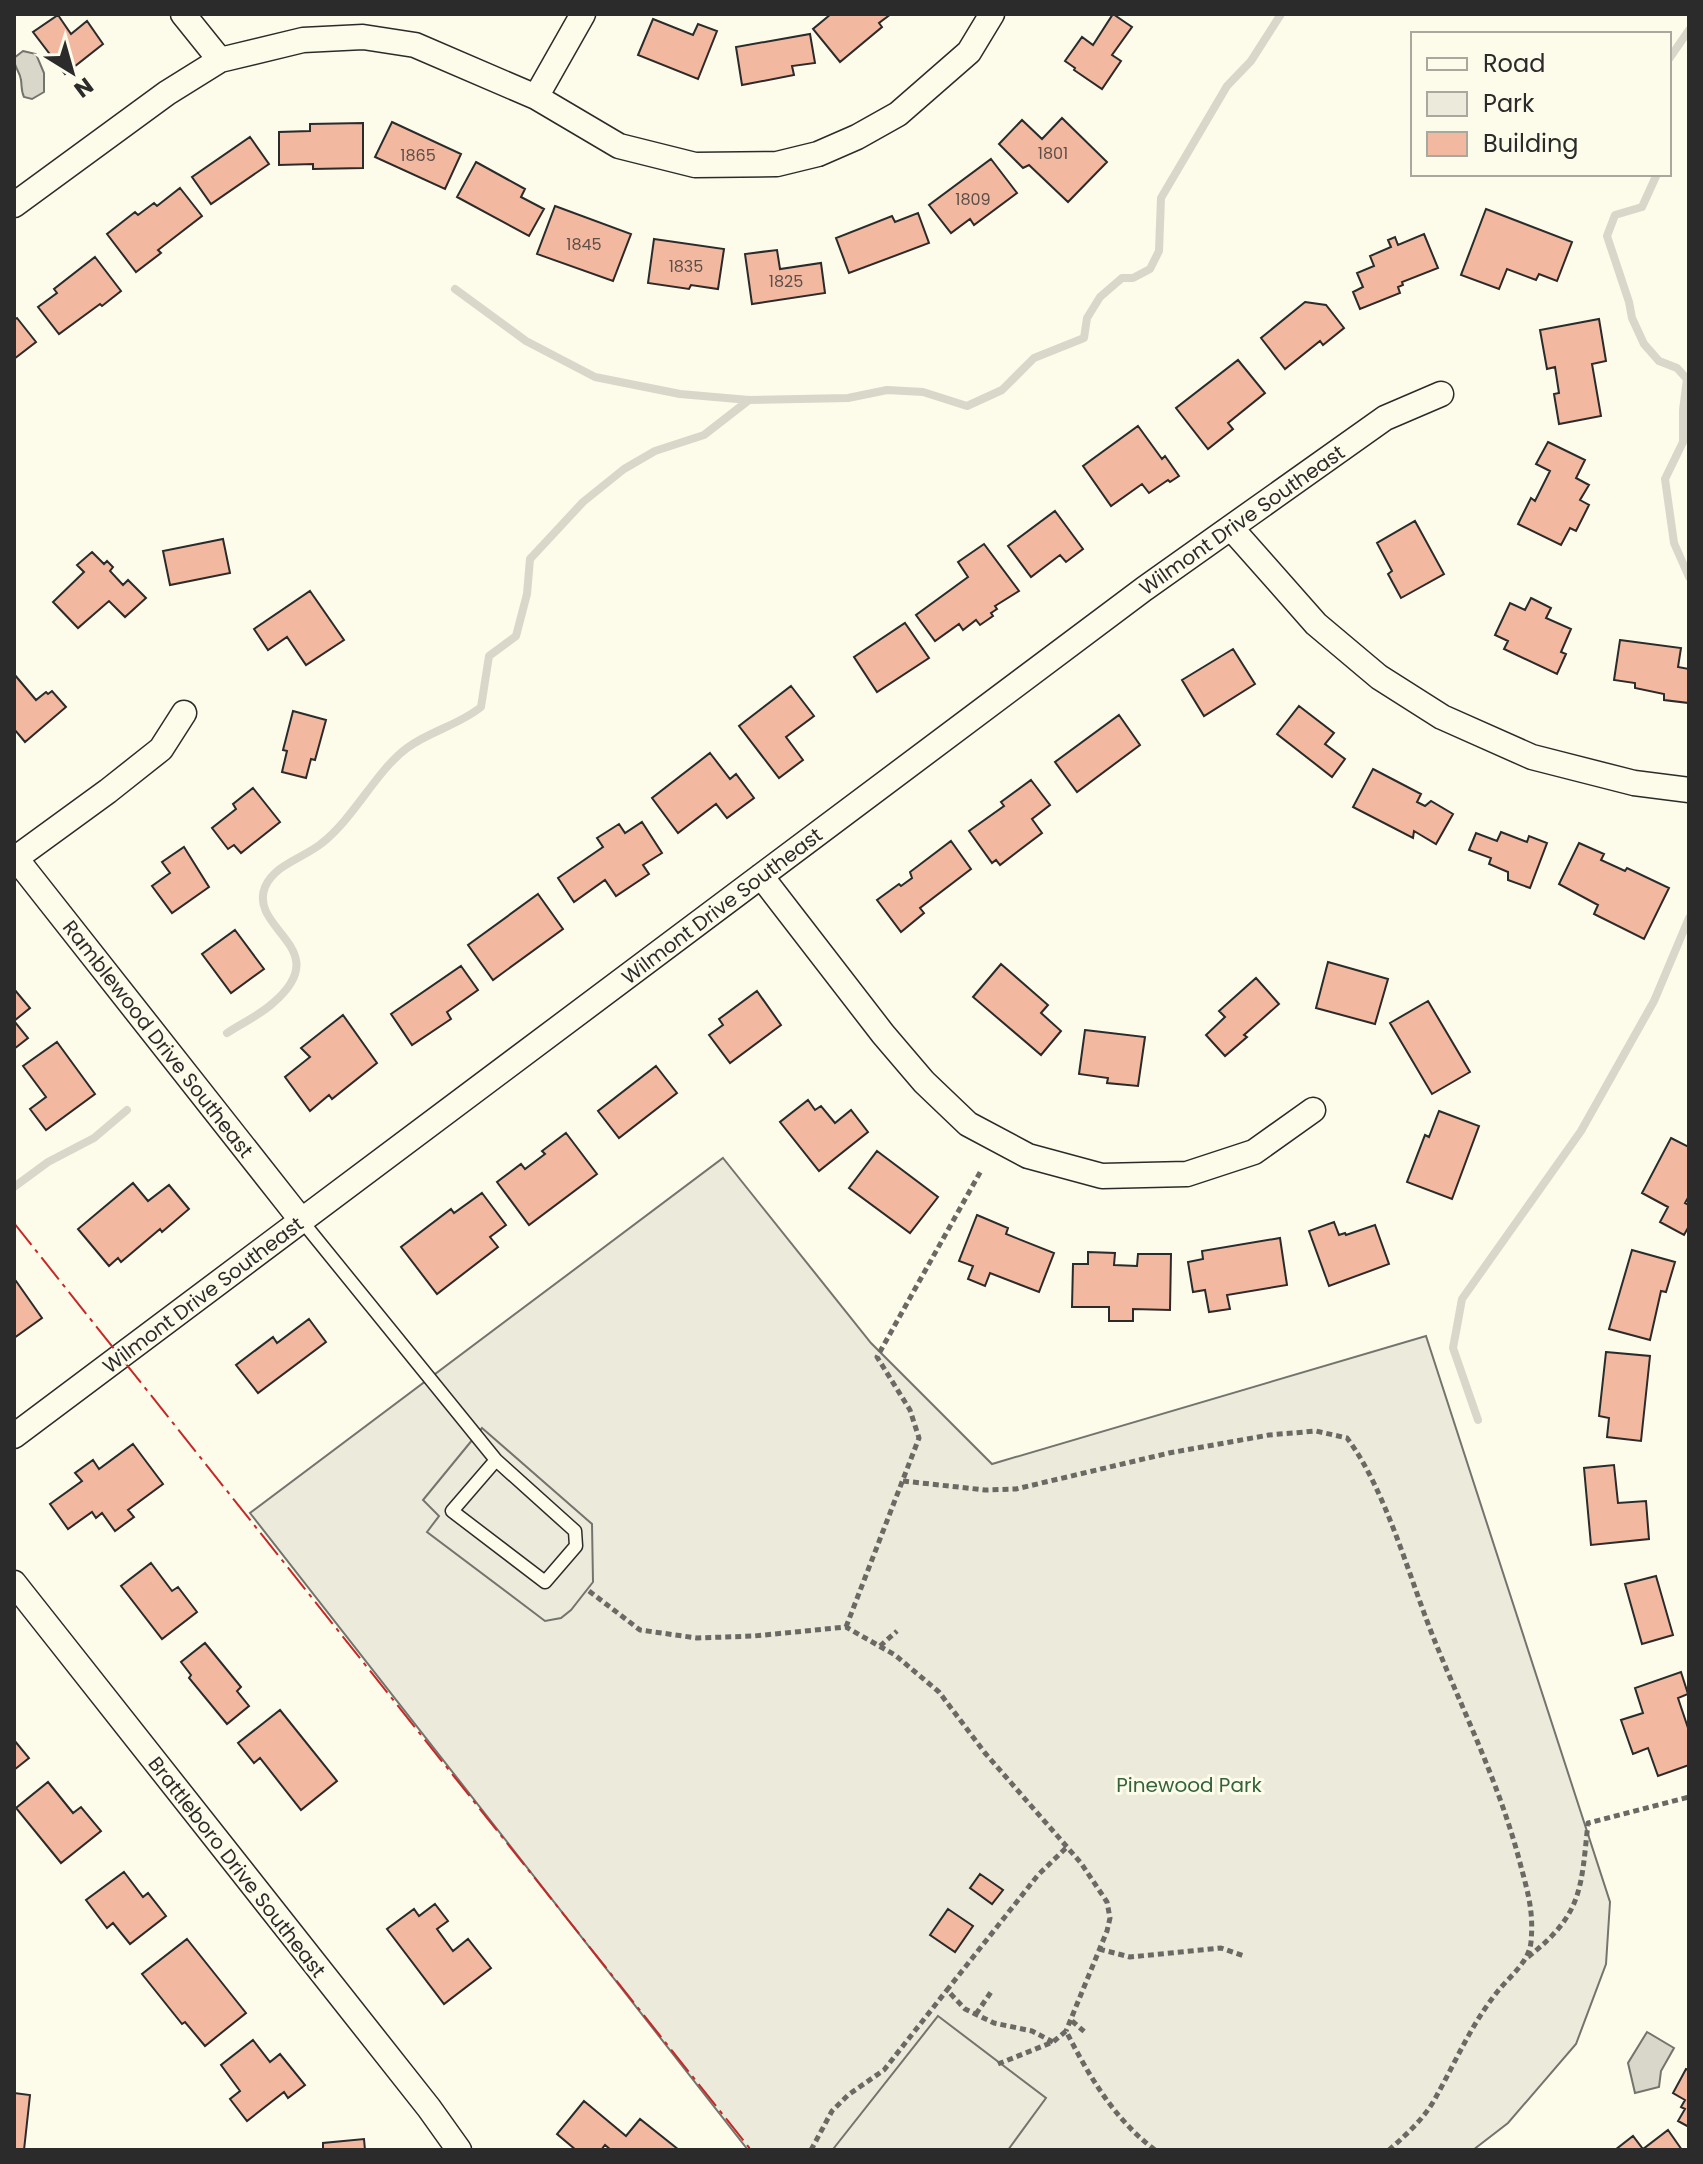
<svg xmlns="http://www.w3.org/2000/svg" width="1703" height="2164" viewBox="0 0 1703 2164" font-family="Poppins,sans-serif">
	<style>
		.green { fill: #ecebdb; stroke: #74746e; stroke-width: 2 }
		.parking { fill: #eceadb; stroke: #74746e; stroke-width: 2 }
		.water { fill: #d8d7c9; stroke: #74746e; stroke-width: 2 }
		.lines { fill: none; stroke-linecap: round; stroke-linejoin: round }
		.stream { stroke: #d8d7c9; stroke-width: 8 }
		.building { fill: #f2b8a0; stroke: #2b2b2b; stroke-width: 2 }
		.service-casing { stroke: #2b2b2b; stroke-width: 15 }
		.minor-casing { stroke: #2b2b2b; stroke-width: 27 }
		.path { stroke: #6a6964; stroke-width: 5; stroke-dasharray: 6 4; stroke-linecap: butt }
		.service { stroke: #fdfbea; stroke-width: 12 }
		.minor { stroke: #fdfbea; stroke-width: 24 }
		.power { stroke: #c62828; stroke-width: 2; stroke-dasharray: 28 6 4 6; stroke-linecap: butt }
		.labels { text-anchor: middle; dominant-baseline: central; stroke-width: 6; stroke-linejoin: round; paint-order: stroke }
		.number-label { font-size: 16px; fill: #5d4e48 }
		.street-label { font-size: 20px; fill: #2b2b2b; stroke: #fdfbea }
		.park-label { font-size: 20px; fill: #34623c; stroke: #fdfbea }
	</style>
	<rect width="100%" height="100%" fill="#fdfbea"/>
	<path class="green" d="M723 1158 871 1343 992 1464 1426 1336 1610 1902 1606 1964 1576 2044 1508 2123 1473 2150H748L250 1513Z"/>
	<path class="parking" d="M482 1428 592 1524 593 1582 571 1610 561 1618 545 1621 427 1532 439 1516 423 1500Z
		M938 2016 1046 2098 1008 2150H837L834 2148Z"/>
	<path class="water" d="M23 51 36 54 44 73V92L32 99 24 97C21 91 22 87 21 80 20 71 14 68 14 58Z
		M1647 2032 1674 2048 1661 2071 1659 2087 1635 2093 1628 2063Z"/>
	<g class="lines">
		<path class="stream" d="M1669 59 1689 30
			M1657 174 1642 207 1615 215 1607 236 1629 302 1632 318 1644 344 1659 361 1677 368 1687 379 1683 410V442L1665 479 1674 543 1689 577
			M455 289 526 341 595 377 680 394 749 400 848 398 887 390 923 392 967 406 1002 390 1034 358 1084 338 1087 318 1100 297 1122 278H1133L1150 269 1159 251 1161 198 1227 86 1251 61 1281 14
			M227 1033C242 1023 260 1015 273 1003 337 948 248 930 265 887 275 864 304 858 322 843 354 818 376 771 407 748 430 731 459 725 481 707L489 656 516 636 527 594 530 559 583 502 624 469 655 451 704 435 749 400
			M14 1187 48 1162 94 1138 127 1110
			M1478 1420 1453 1348 1462 1299 1581 1131 1654 1001 1689 918"/>
	</g>
	<path class="building" d="M831 14H891L879 23 882 27 840 62 813 29Z
		M1113 14 1132 27 1112 55 1121 61 1102 89 1074 70 1075 68 1065 61 1082 37 1093 45Z
		M58 15 71 34 87 21 103 44 65 74 33 32Z
		M653 19 693 35 698 24 717 31 698 79 638 55Z
		M810 34 815 63 792 66 794 75 742 85 736 47Z
		M1062 118 1107 162 1068 202 1029 165 1023 168 999 144 1022 120 1042 139Z
		M392 122 461 154 445 189 375 157Z
		M363 123V168L313 169V164L279 165V132L310 131V124Z
		M250 137 269 164 211 204 192 177Z
		M991 159 1017 193 974 225 970 219 951 233 929 205Z
		M476 162 525 189 521 197 544 209 529 236 457 197Z
		M180 188 202 216 158 250 161 253 136 272 107 234 135 212 138 215 154 203 157 206Z
		M555 206 631 234 613 281 537 254Z
		M1486 209 1572 242 1557 281 1539 274 1536 280 1507 269 1499 289 1461 275Z
		M918 213 929 243 849 273 836 238 892 216 895 222Z
		M1424 234 1438 268 1402 282 1403 285 1398 287 1400 293 1360 309 1353 292 1363 287 1357 273 1374 266 1370 256 1391 247 1388 240 1395 237 1398 245Z
		M654 239 724 249 718 289 691 285 689 289 648 283Z
		M777 250 780 269 821 263 825 293 752 304 745 254Z
		M95 257 121 291 102 306 100 304 59 334 38 307 57 293 54 289Z
		M1305 302 1326 305 1344 328 1323 345 1320 341 1285 369 1261 338Z
		M17 318 36 342 14 359V320Z
		M1599 319 1606 361 1592 364 1601 416 1559 424 1554 394 1559 393 1555 367 1547 369 1540 330Z
		M1238 360 1265 393 1228 423 1233 429 1208 449 1176 408Z
		M1138 426 1162 459 1165 456 1179 476 1170 482 1168 480 1149 493 1142 484 1111 506 1083 466Z
		M1548 442 1585 460 1576 478 1589 485 1580 500 1589 505 1576 531 1570 528 1561 545 1518 524 1531 498 1535 501 1550 471 1536 464Z
		M1055 511 1083 549 1066 562 1060 555 1031 577 1008 546Z
		M1415 521 1444 574 1401 598 1388 574 1392 571 1377 543Z
		M223 539 230 573 170 585 163 551Z
		M984 544 1019 591 995 606 997 609 991 613 993 616 980 625 976 620 963 630 959 624 935 641 916 615 968 577 958 562Z
		M92 552 104 564 107 561 113 567 110 571 123 585 128 580 146 598 125 617 109 601 78 628 53 602 84 572 77 565Z
		M310 591 344 640 306 665 287 637 268 650 254 629Z
		M1531 598 1551 608 1546 618 1571 629 1561 652 1566 654 1557 674 1504 649 1508 641 1495 635 1510 603 1525 610Z
		M905 623 929 658 877 692 854 657Z
		M1620 640 1681 648 1678 667 1689 669V703L1664 700V694L1635 688V683L1614 680Z
		M1233 649 1255 684 1204 716 1182 680Z
		M14 674 36 700 46 692 48 694 52 691 66 707 25 742 14 729Z
		M791 686 814 716 786 737 803 760 779 778 739 726Z
		M1299 706 1334 733 1325 744 1345 759 1332 777 1277 734Z
		M293 711 326 720 315 760 311 759 306 778 282 772 287 751 283 750Z
		M1119 715 1140 745 1077 792 1055 762Z
		M710 753 730 779 736 774 754 798 727 818 716 804 678 833 652 798Z
		M1373 769 1421 794 1417 802 1425 806 1431 801 1453 814 1436 844 1414 831 1413 838 1353 807Z
		M1031 780 1050 805 1032 819 1042 833 1000 865 996 860 992 863 969 831 1004 806 1001 802Z
		M253 788 280 822 241 853 234 845 228 849 212 828 236 809 233 804Z
		M642 822 662 853 643 865 649 874 616 896 605 880 574 902 558 878 603 847 597 838 619 824 625 833Z
		M1501 832 1527 842 1529 836 1547 843 1530 888 1508 880V872L1489 864 1491 858 1469 850 1476 833 1497 841Z
		M951 841 971 869 920 908 924 913 901 932 877 900 899 884 901 886 912 878 910 872Z
		M1579 843 1604 854 1601 860 1625 871 1627 868 1669 888 1644 939 1594 914 1598 905 1559 884Z
		M184 847 209 887 172 913 152 886 170 873 162 862Z
		M538 894 563 929 493 980 468 945Z
		M235 930 264 969 231 993 202 954Z
		M1328 962 1388 979 1375 1024 1316 1008Z
		M1001 964 1048 1005 1041 1013 1061 1031 1041 1055 973 997Z
		M461 966 478 990 447 1012 451 1019 412 1045 391 1014Z
		M1256 978 1279 1004 1244 1035 1247 1037 1225 1056 1206 1035 1225 1017 1219 1011Z
		M14 989 30 1008 14 1021 28 1038 14 1049Z
		M757 991 781 1025 730 1063 709 1035 723 1025 719 1019Z
		M1428 1001 1470 1072 1432 1094 1390 1023Z
		M343 1015 377 1063 332 1099 329 1095 310 1111 285 1077 310 1057 301 1048Z
		M1085 1030 1145 1037 1138 1086 1107 1083 1108 1078 1079 1074Z
		M57 1042 95 1094 46 1130 30 1109 46 1097 23 1066Z
		M656 1066 677 1093 619 1138 598 1111Z
		M808 1100 815 1110 821 1106 835 1123 851 1110 868 1132 819 1171 780 1122Z
		M1439 1111 1479 1126 1452 1199 1407 1182 1425 1135 1429 1137Z
		M566 1133 597 1174 529 1225 497 1182 521 1164 525 1169 545 1154 542 1151Z
		M1671 1138 1689 1147V1196L1685 1203 1689 1205V1226L1684 1235 1660 1222 1668 1207 1642 1193Z
		M877 1151 938 1197 910 1233 849 1188Z
		M133 1183 148 1201 169 1185 189 1209 162 1232 160 1229 121 1262 118 1258 109 1266 78 1229Z
		M482 1193 506 1225 490 1237 498 1247 437 1294 401 1247 451 1209 454 1213Z
		M977 1215 1008 1228 1006 1234 1054 1253 1039 1292 990 1273 985 1286 968 1279 973 1266 959 1261Z
		M1334 1222 1339 1235 1345 1233 1346 1235 1375 1225 1389 1264 1329 1286 1309 1231Z
		M1280 1238 1287 1285 1227 1295 1230 1309 1209 1312 1205 1290 1193 1292 1188 1262 1203 1259 1202 1251Z
		M1632 1250 1675 1262 1666 1292 1661 1291 1650 1340 1609 1329Z
		M1088 1252 1115 1253 1114 1265 1137 1266 1138 1254H1171L1170 1310 1133 1309V1321H1109V1307H1072L1073 1264H1088Z
		M16 1281 42 1318 14 1338V1282Z
		M309 1319 326 1342 258 1393 236 1365 273 1337 277 1343Z
		M1606 1352 1650 1356 1641 1441 1607 1437 1609 1418 1599 1416Z
		M133 1444 163 1484 128 1510 134 1517 115 1531 102 1513 96 1518 92 1512 68 1529 50 1504 82 1481 75 1473 93 1460 99 1469Z
		M1614 1465 1618 1503 1646 1501 1649 1539 1591 1545 1584 1468Z
		M151 1563 172 1591 178 1587 197 1612 162 1639 121 1586Z
		M1656 1576 1673 1635 1642 1644 1625 1584Z
		M205 1643 241 1687 237 1691 249 1706 227 1724 189 1678 191 1675 181 1662Z
		M1681 1672 1688 1694 1678 1698 1689 1731V1765L1658 1776 1648 1748 1633 1754 1621 1720 1643 1713 1635 1688Z
		M280 1710 337 1781 301 1810 260 1758 254 1763 238 1743Z
		M14 1740 29 1758 14 1770Z
		M48 1782 73 1813 81 1807 101 1831 61 1863 16 1808Z
		M124 1872 143 1897 148 1893 166 1916 130 1944 113 1923 107 1928 86 1900Z
		M980 1874 1003 1890 992 1904 970 1888Z
		M435 1904 448 1921 437 1929 453 1951 468 1939 491 1968 444 2004 387 1929 414 1909 419 1916Z
		M948 1909 973 1926 955 1952 930 1935Z
		M187 1939 246 2013 205 2046 185 2022 182 2024 142 1974Z
		M253 2040 270 2062 280 2054 305 2085 288 2098 284 2092 247 2121 230 2099 240 2091 221 2065Z
		M1686 2069 1689 2070V2127L1678 2121 1685 2109 1681 2107 1685 2100 1673 2093Z
		M14 2093 30 2095 24 2150H14Z
		M584 2101 626 2136 640 2119 679 2150H611L605 2145 601 2150H576L557 2134Z
		M1668 2130 1682 2150H1615L1633 2136 1643 2149Z
		M364 2139 365 2150H323V2143Z"/>
	<g class="lines">
		<g class="service-casing">
			<path id="service" d="M302 1221 496 1460 575 1531 576 1546 545 1582 452 1511 496 1460"/>
		</g>
		<g class="minor-casing">
			<path id="minor" d="M183 14 220 60
				M536 97 583 14
				M14 205 167 93 220 60 303 40 363 37 415 45 536 97 619 146 695 165 777 164 818 154 857 137 898 114 969 52 992 14
				M1232 529 1316 624 1379 677 1442 717 1532 757 1634 783 1689 790
				M14 856 302 1221
				M16 858 108 791 161 749 184 713
				M761 876 883 1034 924 1082 968 1124 1028 1156 1102 1176 1187 1174 1254 1152 1313 1110
				M14 1436 1144 589 1385 418 1441 394
				M14 1583 429 2108 459 2150"/>
		</g>
		<path class="path" d="M903 1481 985 1490 1016 1489 1169 1453 1269 1435 1316 1431 1347 1438C1387 1491 1410 1581 1436 1644 1465 1715 1499 1784 1519 1859 1527 1890 1534 1909 1531 1942 1529 1962 1510 1976 1498 1991 1472 2023 1457 2059 1437 2095 1426 2117 1407 2134 1389 2150
			M589 1591 640 1630 697 1638 754 1636 846 1627 895 1655 939 1692 985 1753 1081 1863 1107 1902 1110 1918 1107 1931 1066 2031
			M846 1627 919 1438 910 1410 877 1357 982 1169
			M880 1646 897 1631
			M1099 1949 1130 1957 1221 1948 1244 1956
			M1528 1957C1583 1914 1581 1888 1588 1823L1689 1797
			M976 2014 991 1992
			M1072 2021 1087 2034
			M1053 2042 1032 2031 994 2023 965 2009 947 1990 1038 1875 1067 1847
			M998 2064 1053 2042 1066 2031C1089 2076 1114 2119 1155 2150
			M811 2150 832 2111 848 2095 884 2070 947 1990"/>
		<use href="#service" class="service"/>
		<use href="#minor" class="minor"/>
		<path class="power" d="M14 1223 751 2150"/>
	</g>
	<g class="labels">
		<g class="number-label">
			<text x="1053" y="153">1801</text>
			<text x="418" y="155">1865</text>
			<text x="973" y="199">1809</text>
			<text x="584" y="244">1845</text>
			<text x="686" y="266">1835</text>
			<text x="786" y="281">1825</text>
		</g>
		<g class="street-label">
			<text transform="translate(1242 520) rotate(-35)">Wilmont Drive Southeast</text>
			<text transform="translate(722 906) rotate(-37)">Wilmont Drive Southeast</text>
			<text transform="translate(158 1039) rotate(52)">Ramblewood Drive Southeast</text>
			<text transform="translate(203 1295) rotate(-37)">Wilmont Drive Southeast</text>
			<text transform="translate(237 1867) rotate(52)">Brattleboro Drive Southeast</text>
		</g>
		<g class="park-label">
			<text x="1189" y="1785">Pinewood Park</text>
		</g>
	</g>
	<rect width="1703" height="2164" fill="none" stroke="#2b2b2b" stroke-width="32"/>
	<rect x="1411" y="32" width="260" height="144" fill="#fdfbea" stroke="#a9a89e" stroke-width="2"/>
	<rect x="1427" y="58" width="40" height="12" fill="#fdfbea" stroke="#a9a89e" stroke-width="2"/>
	<text x="1483" y="72" font-size="24" fill="#2b2b2b">Road</text>
	<rect x="1427" y="92" width="40" height="24" fill="#ecebdb" stroke="#a9a89e" stroke-width="2"/>
	<text x="1483" y="112" font-size="24" fill="#2b2b2b">Park</text>
	<rect x="1427" y="132" width="40" height="24" fill="#f2b8a0" stroke="#a9a89e" stroke-width="2"/>
	<text x="1483" y="152" font-size="24" fill="#2b2b2b">Building</text>
	<g transform="translate(72 72) rotate(143)" stroke="#fdfbea" stroke-width="6" paint-order="stroke">
	<path d="M0-6L14 30L0 20L-14 30Z" fill="#2b2b2b"/>
	<text y="-12" font-size="22" font-weight="bold" text-anchor="middle" fill="#2b2b2b">N</text>
	</g>
</svg>
